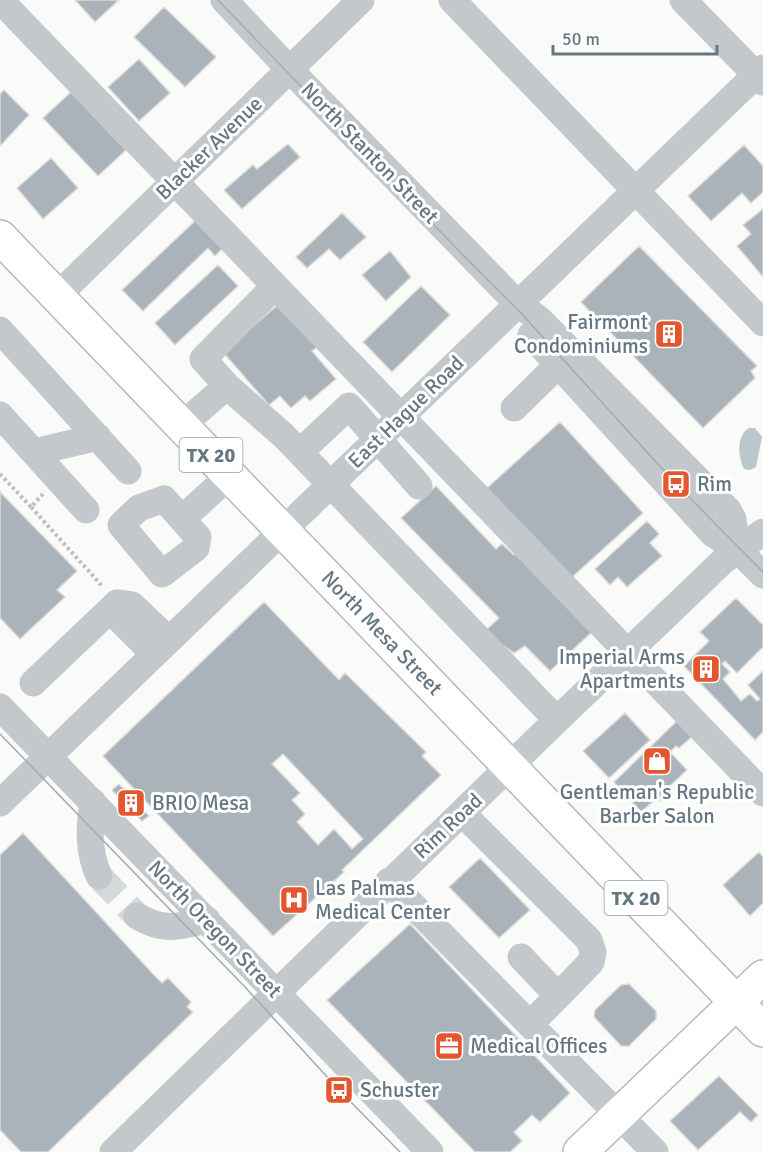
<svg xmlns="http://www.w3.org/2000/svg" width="763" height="1152" viewBox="0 0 763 1152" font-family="Signika,sans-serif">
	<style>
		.water { fill: #bbc7cb }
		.building { fill: #aab3b9; stroke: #dcdcda; stroke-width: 1.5; fill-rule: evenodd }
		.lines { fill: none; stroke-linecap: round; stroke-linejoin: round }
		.minor-tunnel { stroke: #d5d9db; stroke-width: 27; stroke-dasharray: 27 14; stroke-linecap: butt }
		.major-casing { stroke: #b5babe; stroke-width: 36 }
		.path { stroke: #bbbfc2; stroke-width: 4; stroke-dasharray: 3 3; stroke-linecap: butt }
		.minor { stroke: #c3c8cc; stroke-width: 27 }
		.major { stroke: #fff; stroke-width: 33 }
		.tram { stroke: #a2aab0; stroke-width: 1.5 }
		.labels { text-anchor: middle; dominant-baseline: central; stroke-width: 6; stroke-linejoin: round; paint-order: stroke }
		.shield { fill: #fff; stroke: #939fa8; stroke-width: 1.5 }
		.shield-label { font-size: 20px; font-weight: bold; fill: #657683 }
		.street-label { font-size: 21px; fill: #657683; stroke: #fff }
		.poi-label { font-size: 21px; fill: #657683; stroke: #fff; text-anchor: start }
	</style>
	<rect width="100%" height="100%" fill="#fafaf8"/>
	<path class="water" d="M749 428H755L762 437 756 467 750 470 744 469C738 458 736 435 749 428Z"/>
	<path class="building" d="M75 0H119L95 22Z
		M164 7 216 57 185 87 134 37Z
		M139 59 170 93 139 121 108 87Z
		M4 90 29 115 0 146V94Z
		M71 92 126 150 98 176 43 118Z
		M288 144 300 157 242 209 224 190 253 165 257 169Z
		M744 145 763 166V192L751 203 742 193 711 221 688 196Z
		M51 158 78 188 43 219 17 188Z
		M763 209V277L737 246 751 234 743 225Z
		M342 213 366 237 340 260 329 249 307 268 296 257Z
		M197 219 224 247 215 256 208 248 143 311 122 290Z
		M639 246 757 366 751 371 755 378 703 428 581 302Z
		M390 251 411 277 386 301 362 275Z
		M218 265 238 286 175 345 155 323Z
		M421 286 450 315 392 372 363 342Z
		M280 303 318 346 312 351 336 379 310 401 305 396 291 408 280 396 269 405 223 352Z
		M560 422 643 513 570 579 487 488Z
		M436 486 496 549 502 544 514 555 518 552 593 631 550 671 525 646 514 653 501 644 486 630 499 618 401 518Z
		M0 492 77 571 57 590 65 597 20 639 0 618Z
		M647 521 659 534 650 543 662 556 627 587 618 577 610 585 595 569Z
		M736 598 763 625V647L737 673 725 661 722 664 730 672 723 679 741 701 750 694 757 701 760 699 748 685 763 671V732L755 740 684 666 709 641 700 632Z
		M264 602 339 680 345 673 426 752 422 756 441 775 342 870 344 872 273 936 103 756ZM283 754 363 839 352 849 334 829 318 845 297 822 305 814 292 800 300 793 272 764Z
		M625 713 650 740 609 778 583 751Z
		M680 718 696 733 679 748 676 746 670 752 687 770 670 786 672 790 661 801 657 798 641 812 614 782Z
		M119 784 149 816 142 821 112 790Z
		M23 833 153 974 162 983 168 978 191 1002 187 1007 193 1012 48 1152H21L0 1130V855Z
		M759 852 763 857V903L750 916 723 885Z
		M480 858 530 910 499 938 449 887Z
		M410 924 570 1093 540 1122 532 1115 514 1132 522 1141 510 1152H475L327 1000Z
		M629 984 656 1011V1019L629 1046H621L594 1017 595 1010 621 985Z
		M719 1076 758 1115 751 1122 740 1112 698 1150 670 1121Z"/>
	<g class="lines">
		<path class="minor-tunnel" d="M99 876 137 916"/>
		<g class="major-casing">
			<path id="major" d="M0 237 763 1030
				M580 1152 763 977"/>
		</g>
		<path class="path" d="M0 474 31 507
			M43 494 31 507 103 587"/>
		<path class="minor" d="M0 0 763 793
			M224 0 289 69 518 304 539 319 728 510 733 519 737 549
			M452 0 763 323
			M683 0 763 82
			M57 296 361 0
			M0 330 128 471
			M531 335 713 534 737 549 763 575
			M227 386 284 436 557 720
			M514 408 558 365
			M0 415 86 510
			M182 425 227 386 203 359 275 286
			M35 452 98 437
			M300 452 349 406 419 486
			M164 499 198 537 196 548 162 574 121 525 139 508Z
			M182 519 230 475
			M117 603 119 619 154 654
			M33 683 117 603 132 605 169 640
			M0 707 430 1152
			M93 802C89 828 88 852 99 876
			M0 803 763 68
			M462 813 589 940 593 952 591 962 558 996
			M389 881 655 1152
			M137 916C165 932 177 927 207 920
			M521 957 558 996 530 1024
			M113 1152 557 720 723 561 763 532"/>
		<use href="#major" class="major"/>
		<path class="tram" d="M218 0 462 254 521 313 676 484 763 572
			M0 734 245 987 339 1090 400 1152"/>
	</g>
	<defs>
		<g id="building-square" transform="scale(1.5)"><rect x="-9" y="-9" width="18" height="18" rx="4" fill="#e4572e" stroke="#fff"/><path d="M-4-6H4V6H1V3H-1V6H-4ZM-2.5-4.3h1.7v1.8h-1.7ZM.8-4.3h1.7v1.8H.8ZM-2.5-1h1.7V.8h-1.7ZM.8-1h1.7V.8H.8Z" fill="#fff"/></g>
		<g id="bus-square" transform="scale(1.5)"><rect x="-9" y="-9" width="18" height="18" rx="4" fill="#e4572e" stroke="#fff"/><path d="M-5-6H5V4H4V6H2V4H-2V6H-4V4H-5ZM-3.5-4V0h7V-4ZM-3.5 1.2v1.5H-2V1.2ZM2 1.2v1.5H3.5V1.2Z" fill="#fff"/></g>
		<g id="shop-square" transform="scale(1.5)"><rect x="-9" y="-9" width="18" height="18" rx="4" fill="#e4572e" stroke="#fff"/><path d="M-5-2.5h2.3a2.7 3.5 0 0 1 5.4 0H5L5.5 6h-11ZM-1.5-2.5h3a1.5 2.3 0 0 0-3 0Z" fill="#fff"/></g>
		<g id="hospital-square" transform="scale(1.5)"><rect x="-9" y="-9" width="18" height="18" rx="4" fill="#e4572e" stroke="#fff"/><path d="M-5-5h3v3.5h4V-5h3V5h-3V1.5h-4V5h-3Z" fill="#fff"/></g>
		<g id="office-square" transform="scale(1.5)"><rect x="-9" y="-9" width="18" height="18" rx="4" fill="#e4572e" stroke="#fff"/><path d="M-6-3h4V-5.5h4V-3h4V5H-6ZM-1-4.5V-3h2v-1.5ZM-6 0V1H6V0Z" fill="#fff"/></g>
	</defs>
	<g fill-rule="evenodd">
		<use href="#building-square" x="669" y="334"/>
		<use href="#bus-square" x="676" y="484"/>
		<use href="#building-square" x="706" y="669"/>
		<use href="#shop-square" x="657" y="761"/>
		<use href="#building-square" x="131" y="803"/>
		<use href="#hospital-square" x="294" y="900"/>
		<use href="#office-square" x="449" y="1046"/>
		<use href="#bus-square" x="339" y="1090"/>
	</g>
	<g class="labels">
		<g class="shield">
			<rect x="179.5" y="438" width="63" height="34" rx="4.5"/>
			<rect x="604.5" y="881" width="63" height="34" rx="4.5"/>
		</g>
		<g class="shield-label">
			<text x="211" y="455">TX 20</text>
			<text x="636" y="898">TX 20</text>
		</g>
		<g class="street-label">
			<text transform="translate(209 148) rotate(-44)">Blacker Avenue</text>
			<text transform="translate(370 153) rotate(46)">North Stanton Street</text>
			<text transform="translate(406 412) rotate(-44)">East Hague Road</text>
			<text transform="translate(382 633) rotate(46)">North Mesa Street</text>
			<text transform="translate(448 826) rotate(-43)">Rim Road</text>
			<text transform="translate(215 929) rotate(46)">North Oregon Street</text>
		</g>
		<g class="poi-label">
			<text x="648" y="322" text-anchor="end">Fairmont<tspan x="648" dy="24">Condominiums</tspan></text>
			<text x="697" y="484">Rim</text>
			<text x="685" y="657" text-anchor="end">Imperial Arms<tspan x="685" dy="24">Apartments</tspan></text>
			<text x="657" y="792" text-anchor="middle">Gentleman's Republic<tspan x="657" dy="24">Barber Salon</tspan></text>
			<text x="152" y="803">BRIO Mesa</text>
			<text x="315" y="888">Las Palmas<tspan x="315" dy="24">Medical Center</tspan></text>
			<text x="470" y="1046">Medical Offices</text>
			<text x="360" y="1090">Schuster</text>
		</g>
	</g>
	<path d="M553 45v9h164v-9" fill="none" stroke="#657683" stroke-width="3"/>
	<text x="562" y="45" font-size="18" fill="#657683" stroke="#ffffff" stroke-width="4.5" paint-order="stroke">50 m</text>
</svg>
